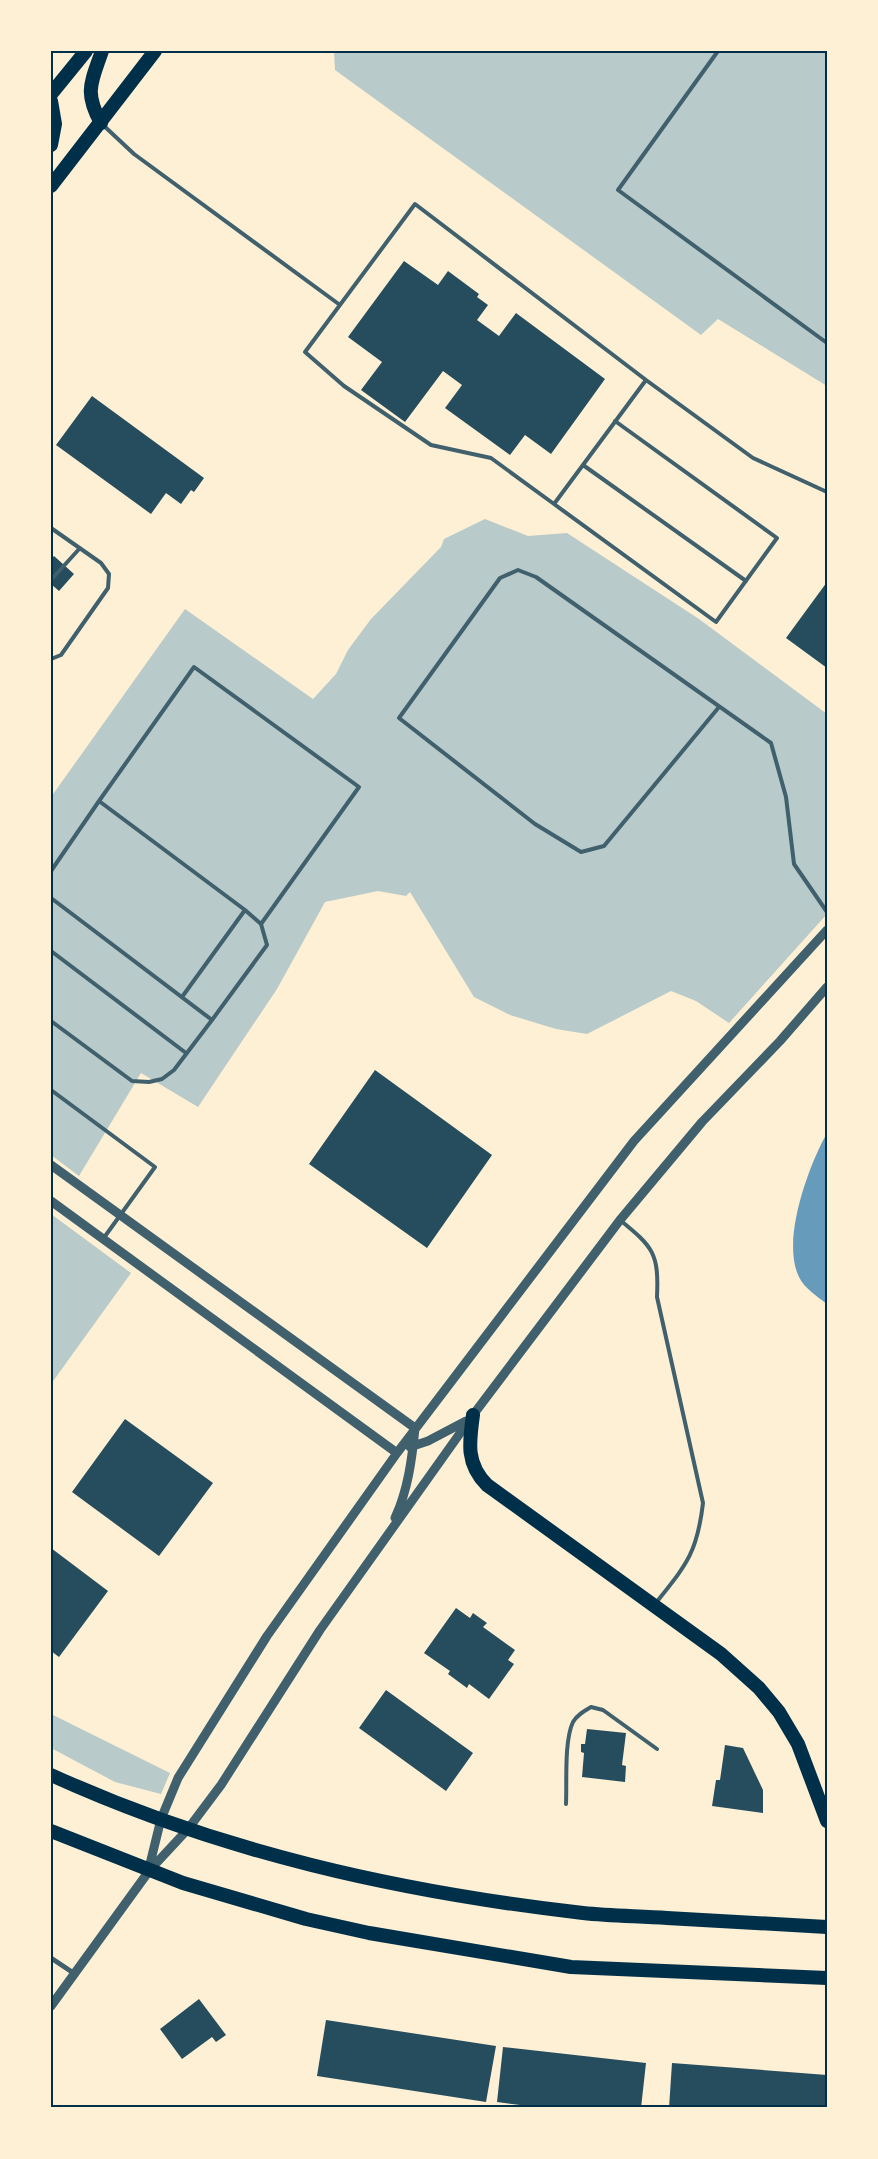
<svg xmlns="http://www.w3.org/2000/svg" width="878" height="2159" viewBox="0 0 878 2159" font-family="'Fira Sans Condensed',sans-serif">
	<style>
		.green { fill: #b9caca }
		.water { fill: #669bbc }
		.building { fill: #264d5e }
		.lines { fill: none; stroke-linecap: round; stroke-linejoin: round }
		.service { stroke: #3f606c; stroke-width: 4 }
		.minor { stroke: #3f606c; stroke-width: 5 }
		.tertiary { stroke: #3f606c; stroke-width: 9 }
		.trunk { stroke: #003049; stroke-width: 14 }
		.neatline { fill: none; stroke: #003049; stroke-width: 2 }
	</style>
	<rect width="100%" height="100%" fill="#fdf0d5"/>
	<path class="green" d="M827 51V386L718 319 701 335 335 70 334 52Z
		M485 519 528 536 567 533 699 619 827 714V914L729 1023 696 1001 671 991 587 1034 556 1029 510 1015 474 997 410 892 406 896 378 891 325 902 277 989 198 1107 141 1073 79 1176 51 1155V797L185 609 313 699 336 674 348 650 371 619 441 547 444 539Z
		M51 1214 131 1273 51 1384Z
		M51 1714 170 1773 161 1794 115 1782 51 1748Z"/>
	<path class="water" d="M827 1133V1304C818 1297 804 1288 799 1277 781 1241 808 1167 827 1133Z"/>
	<path class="building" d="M404 261 438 285 448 271 479 294 477 297 488 305 477 320 499 336 516 313 605 379 551 454 525 435 510 455 445 408 462 385 443 371 405 422 361 390 382 362 348 337Z
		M92 396 204 478 194 492 191 490 181 504 166 493 151 514 56 445Z
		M54 556 74 574 59 591 51 584V559Z
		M827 582V668L786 638Z
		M375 1070 492 1155 427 1248 309 1164Z
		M125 1419 213 1483 159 1556 72 1492Z
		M51 1548 108 1591 59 1657 51 1651Z
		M456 1608 470 1618 473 1613 487 1623 483 1627 515 1650 508 1660 514 1664 489 1699 469 1684 467 1688 448 1674 450 1671 424 1653Z
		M386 1690 473 1753 446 1791 359 1728Z
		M587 1729 626 1733 622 1765 626 1766 625 1782 582 1777 584 1753 581 1752V1744H585Z
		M725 1745 743 1748 763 1790V1813L712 1806 716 1780H720Z
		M199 1999 226 2035 216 2042 212 2037 182 2059 160 2029Z
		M326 2020 496 2046 486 2102 317 2076Z
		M503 2047 646 2063 641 2108H544L497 2102Z
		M672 2063 827 2075V2108H669Z"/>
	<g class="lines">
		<path class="service" d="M718 51 618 190 827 343
			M103 125 134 154 340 305
			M646 380 554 504 491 458 431 445 344 386 305 352 415 204 646 380 753 458 827 492
			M583 465 746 581
			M554 504 716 622 777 538 615 421
			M51 528 101 563 109 574 108 588 61 655 51 659
			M51 580 80 548
			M719 707 604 846 581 852 535 824 399 718 500 578 518 570 536 577 771 743 786 797 794 864 827 912
			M51 871 99 801
			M51 898 212 1020 174 1070 162 1079 149 1082 132 1081 51 1021
			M245 910 99 801 194 667 359 787 261 924
			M51 951 186 1053
			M182 997 245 910 261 924 267 945 212 1020
			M51 1090 155 1167 103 1239
			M620 1220C653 1247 659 1253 657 1297L703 1503C697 1554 686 1565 655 1604
			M566 1804C567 1782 564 1741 573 1722 577 1715 584 1711 591 1707L603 1710 657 1749"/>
		<path class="minor" d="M51 1958 75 1974"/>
		<path class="tertiary" d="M51 1165 415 1428C412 1459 408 1490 395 1518
			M51 1201 397 1453
			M410 1447 428 1441 466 1421
			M149 1868 161 1819 178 1778 267 1636 397 1453 634 1141 827 930
			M51 2006 149 1871 188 1829 221 1785 320 1630 473 1415 620 1220 702 1122 780 1041 827 987"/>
		<path class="trunk" d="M51 94 86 51
			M51 101 55 124 51 145
			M101 123C84 92 91 83 102 51
			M51 186 155 51
			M473 1415C469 1443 466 1464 487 1485L721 1654 759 1688 779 1712 798 1744 827 1821
			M51 1775C220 1852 399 1892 583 1913 611 1916 639 1916 667 1918 720 1921 773 1924 827 1927
			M51 1831 183 1883 306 1919 369 1933 571 1967 827 1978"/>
	</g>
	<rect width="878" height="2159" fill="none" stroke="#fdf0d5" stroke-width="105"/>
	<rect x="52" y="52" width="774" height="2054" class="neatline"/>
</svg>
